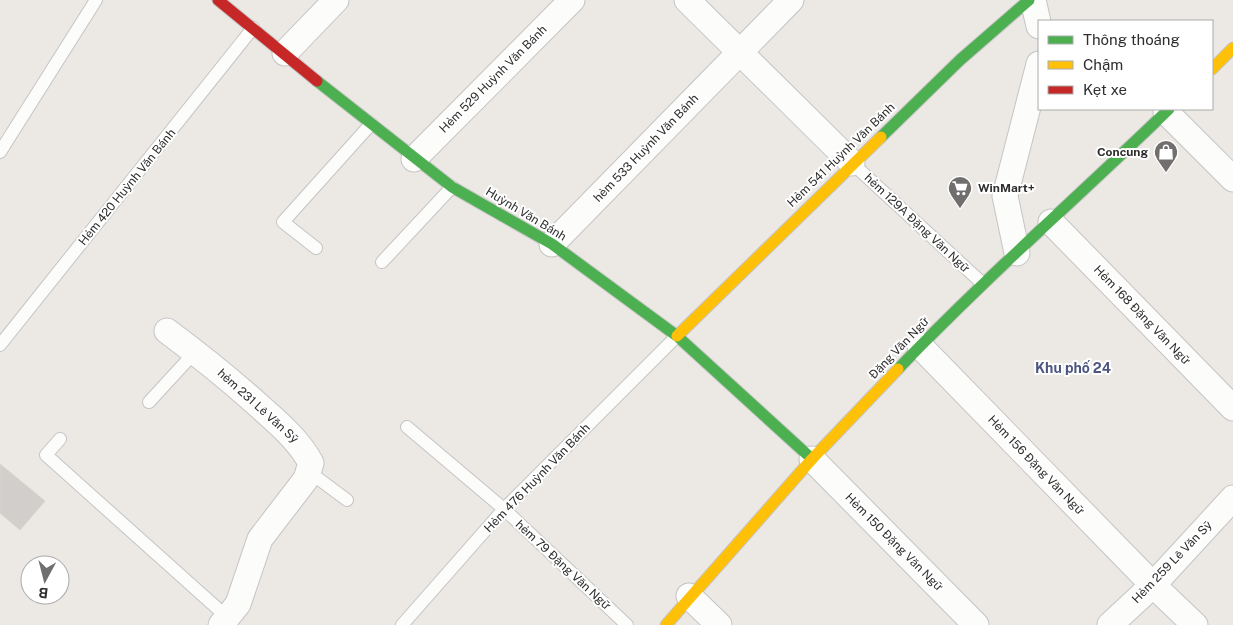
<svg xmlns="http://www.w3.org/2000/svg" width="1233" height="625" viewBox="0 0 1233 625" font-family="'Public Sans',sans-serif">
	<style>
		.building { fill: #d1cecb; stroke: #d7d4d0 }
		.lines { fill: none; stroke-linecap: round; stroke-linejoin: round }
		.lane-casing { stroke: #c5c4c5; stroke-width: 14 }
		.street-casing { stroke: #c5c4c5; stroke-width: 27 }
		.fast-casing { stroke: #c5c4c5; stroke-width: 13 }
		.slow-casing { stroke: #c5c4c5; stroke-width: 13 }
		.jam-casing { stroke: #c5c4c5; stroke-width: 13 }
		.lane { stroke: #fcfcfb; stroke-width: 12 }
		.street { stroke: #fcfcfb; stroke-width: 25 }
		.fast { stroke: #4caf50; stroke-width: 11 }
		.slow { stroke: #ffc107; stroke-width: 11 }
		.jam { stroke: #c62828; stroke-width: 11 }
		.labels { text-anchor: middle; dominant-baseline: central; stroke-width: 4; stroke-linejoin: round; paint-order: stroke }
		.street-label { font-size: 12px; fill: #2e2e2e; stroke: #fff }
		.poi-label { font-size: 12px; font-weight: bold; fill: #2e2e2e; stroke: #fff; text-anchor: end }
		.neighbourhood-label { font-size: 14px; font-weight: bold; fill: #4d5680; stroke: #fff }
	</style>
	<rect width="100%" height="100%" fill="#ece8e4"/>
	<path class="building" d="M0 464 45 501 20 530 0 513Z"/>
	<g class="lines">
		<g class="lane-casing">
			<path id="lane" d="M0 152 96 0
				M852 163 982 283
				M316 248 283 222 371 124
				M382 262 452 187
				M0 345 253 28
				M149 402 195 352
				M407 427 504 509 627 625
				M60 439 46 455 227 617
				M308 471 347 500
				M402 625 504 509 677 336"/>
		</g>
		<g class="street-casing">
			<path id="street" d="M687 0 852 163
				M1033 0 1039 26
				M285 53 336 0
				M1166 112 1233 179
				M414 159 572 0
				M1051 222 1233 408
				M552 244 791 0
				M1017 253 1005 196 1039 64
				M167 331C198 354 228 378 257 404 277 422 298 439 311 463L306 479 260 539 238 604 221 625
				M920 346 1153 585 1195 625
				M812 459 976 625
				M689 596 719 625
				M1110 625 1153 585 1233 498"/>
		</g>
		<g class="fast-casing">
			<path id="fast" d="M317 81 452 187 552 244 677 336 812 459
				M881 137 960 60 1029 0
				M898 369C985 278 1079 196 1169 109"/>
		</g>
		<g class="slow-casing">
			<path id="slow" d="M1212 69 1233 48
				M677 336 881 137
				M666 625 812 459 898 369"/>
		</g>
		<g class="jam-casing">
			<path id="jam" d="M218 0 317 81"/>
		</g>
		<use href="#lane" class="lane"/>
		<use href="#street" class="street"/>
		<use href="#fast" class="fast"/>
		<use href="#slow" class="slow"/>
		<use href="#jam" class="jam"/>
	</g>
	<defs>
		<g id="shop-pin" transform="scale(1.25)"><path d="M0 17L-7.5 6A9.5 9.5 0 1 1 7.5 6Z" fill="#706f6e" stroke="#fff"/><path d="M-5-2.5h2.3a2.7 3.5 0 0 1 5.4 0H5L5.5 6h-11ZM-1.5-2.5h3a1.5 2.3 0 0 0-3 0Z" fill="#fff"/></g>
		<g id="supermarket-pin" transform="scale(1.25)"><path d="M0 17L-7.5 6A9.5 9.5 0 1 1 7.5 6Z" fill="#706f6e" stroke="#fff"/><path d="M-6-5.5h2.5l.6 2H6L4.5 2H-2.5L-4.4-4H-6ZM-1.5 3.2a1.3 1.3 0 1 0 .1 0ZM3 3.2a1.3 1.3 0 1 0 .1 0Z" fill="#fff"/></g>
	</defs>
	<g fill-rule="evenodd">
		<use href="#shop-pin" x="1166" y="152"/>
		<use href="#supermarket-pin" x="960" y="188"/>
	</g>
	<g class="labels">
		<g class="street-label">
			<text transform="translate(493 79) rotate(-45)">Hẻm 529 Huỳnh Văn Bánh</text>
			<text transform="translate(646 148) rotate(-46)">hẻm 533 Huỳnh Văn Bánh</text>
			<text transform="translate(841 155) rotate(-44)">Hẻm 541 Huỳnh Văn Bánh</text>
			<text transform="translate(127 187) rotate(-51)">Hẻm 420 Huỳnh Văn Bánh</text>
			<text transform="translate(526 214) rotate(31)">Huỳnh Văn Bánh</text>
			<text transform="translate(917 223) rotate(43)">hẻm 129A Đặng Văn Ngữ</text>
			<text transform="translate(1142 315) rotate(46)">Hẻm 168 Đặng Văn Ngữ</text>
			<text transform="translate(899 348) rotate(-46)">Đặng Văn Ngữ</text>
			<text transform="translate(258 406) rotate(42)">hẻm 231 Lê Văn Sỹ</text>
			<text transform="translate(1036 465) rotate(46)">Hẻm 156 Đặng Văn Ngữ</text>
			<text transform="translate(537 478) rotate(-46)">Hẻm 476 Huỳnh Văn Bánh</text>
			<text transform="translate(894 542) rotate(45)">Hẻm 150 Đặng Văn Ngữ</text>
			<text transform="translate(1172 562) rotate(-46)">Hẻm 259 Lê Văn Sỹ</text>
			<text transform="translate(563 565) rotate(43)">hẻm 79 Đặng Văn Ngữ</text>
		</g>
		<g class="poi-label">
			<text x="1148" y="152">Concung</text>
			<text x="978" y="188" text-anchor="start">WinMart+</text>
		</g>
		<g class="neighbourhood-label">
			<text x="1073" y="368">Khu phố 24</text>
		</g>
	</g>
	<rect x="1038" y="20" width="175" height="90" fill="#ffffff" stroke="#ababab"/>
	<rect x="1048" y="36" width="25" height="8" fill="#4caf50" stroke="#ababab"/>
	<text x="1083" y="45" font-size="15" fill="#2e2e2e">Thông thoáng</text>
	<rect x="1048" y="61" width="25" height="8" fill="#ffc107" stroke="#ababab"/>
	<text x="1083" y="70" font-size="15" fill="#2e2e2e">Chậm</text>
	<rect x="1048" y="86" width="25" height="8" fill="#c62828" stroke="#ababab"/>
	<text x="1083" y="95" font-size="15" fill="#2e2e2e">Kẹt xe</text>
	<g transform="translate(45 580) rotate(187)"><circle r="24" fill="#ffffff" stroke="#ababab"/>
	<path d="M0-4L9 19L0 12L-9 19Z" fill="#706f6e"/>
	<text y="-8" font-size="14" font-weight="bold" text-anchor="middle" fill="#2e2e2e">B</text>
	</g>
</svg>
